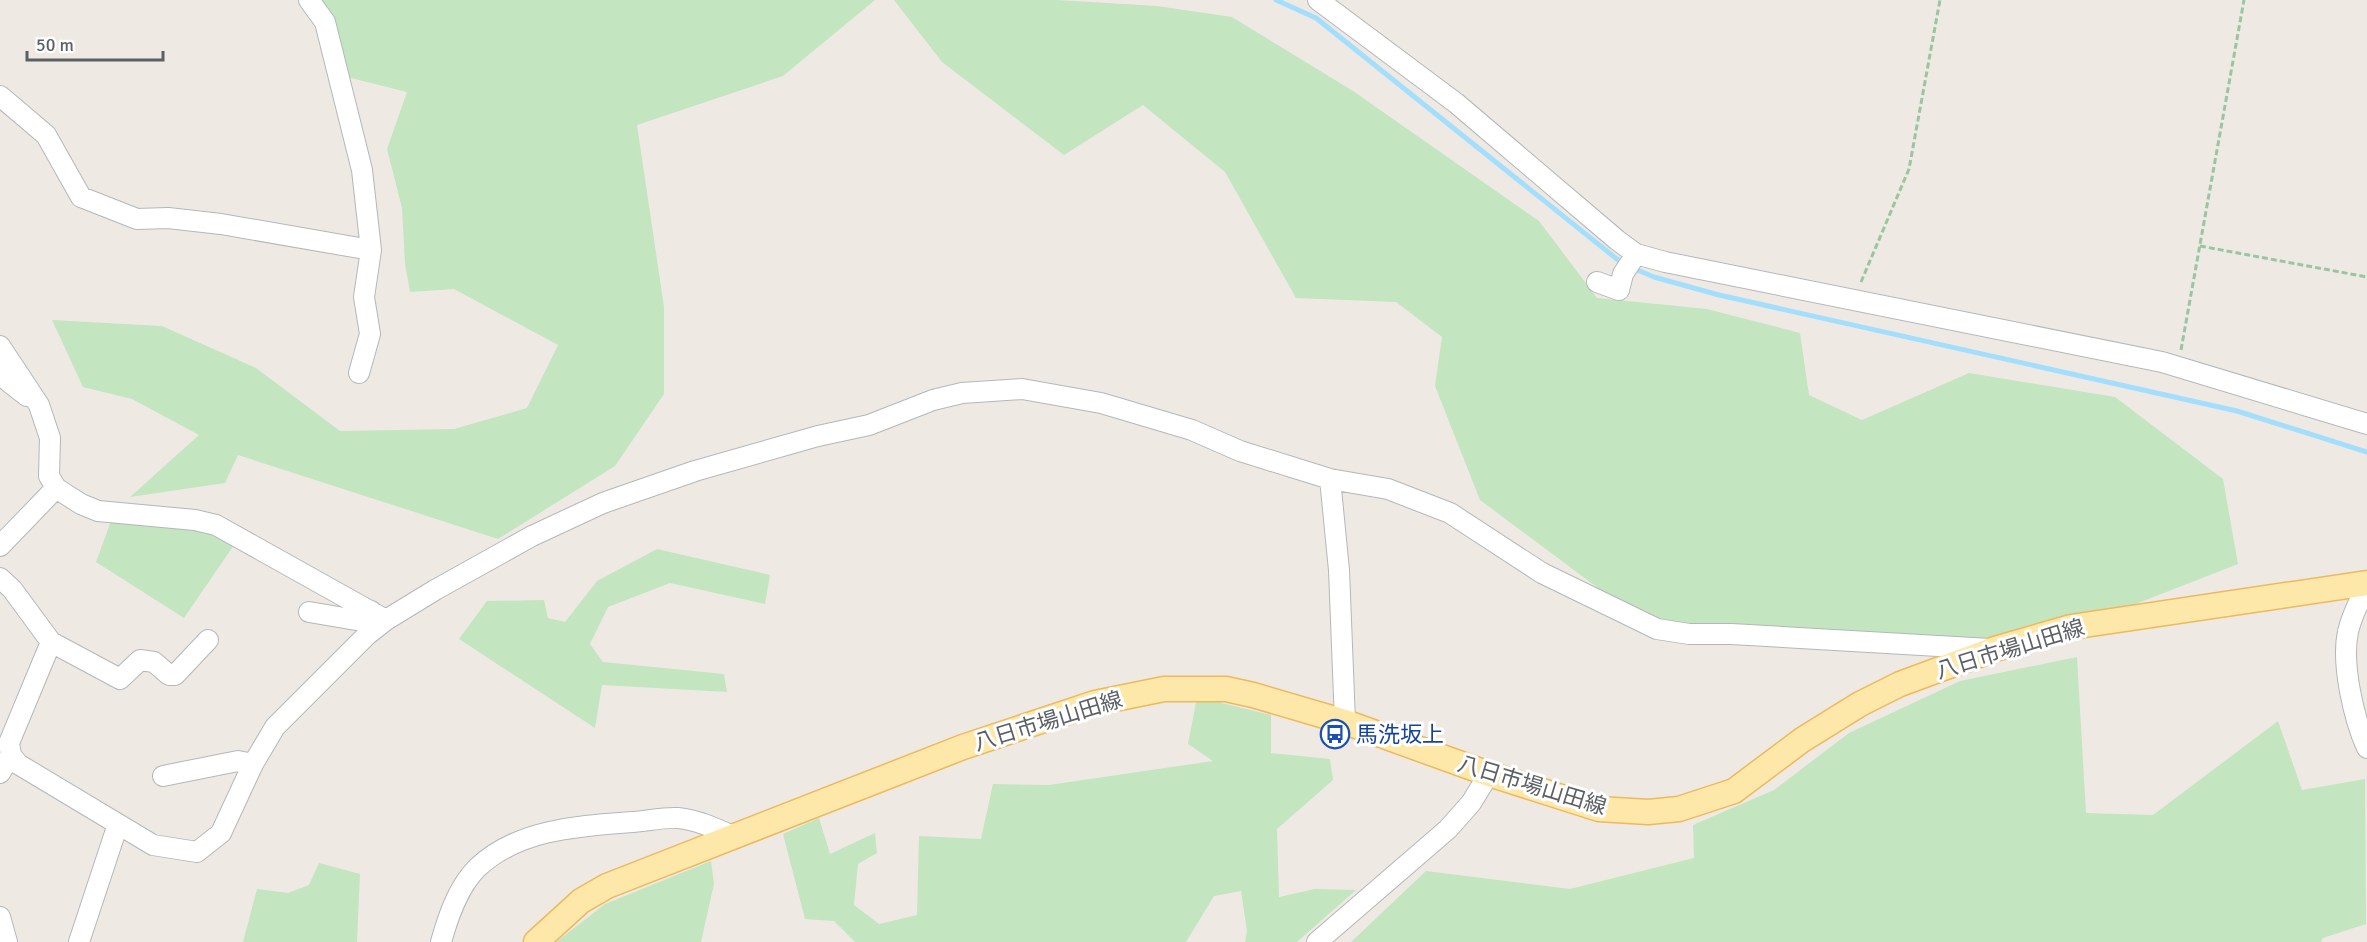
<svg xmlns="http://www.w3.org/2000/svg" width="2367" height="942" viewBox="0 0 2367 942" font-family="Signika,'Noto Sans JP',sans-serif">
	<style>
		.green { fill: #c3e5c0 }
		.lines { fill: none; stroke-linecap: round; stroke-linejoin: round }
		.stream { stroke: #a4defd; stroke-width: 5 }
		.minor-casing { stroke: #b4b7ba; stroke-width: 22 }
		.major-casing { stroke: #eeb85c; stroke-width: 27 }
		.path { stroke: #9ac5a2; stroke-width: 3; stroke-dasharray: 6 3; stroke-linecap: butt }
		.minor { stroke: #fff; stroke-width: 20 }
		.major { stroke: #fde8a9; stroke-width: 24 }
		.labels { text-anchor: middle; dominant-baseline: central; stroke-width: 6; stroke-linejoin: round; paint-order: stroke }
		.street-label { font-size: 22px; fill: #5b6064; stroke: #fff }
		.transit-label { font-size: 22px; fill: #164399; stroke: #fff; text-anchor: start }
	</style>
	<rect width="100%" height="100%" fill="#eeeae3"/>
	<path class="green" d="M303 0H875L783 76 637 125 664 307V394L615 466 498 539 238 455 225 483 130 497 199 435 132 399 83 387 52 320 162 326 256 368 340 431 454 429 527 408 558 345 454 289 410 292 405 264 402 208 387 149 407 92 347 77Z
		M894 0H1057L1157 6 1232 17 1353 91 1539 221 1597 298 1707 309 1800 333 1809 395 1862 420 1969 373 2115 397 2223 479 2238 564 2041 641 1936 656 1649 626 1480 500 1435 386 1442 337 1396 302 1296 298 1225 172 1143 105 1064 155 942 62Z
		M111 521 206 532 234 545 184 618 96 562Z
		M657 549 770 575 765 604 670 583 608 607 590 644 603 662 724 674 727 692 602 685 595 728 459 639 487 601 544 600 548 618 565 622 597 581Z
		M2077 657 2086 813 2153 815 2278 721 2302 790 2365 779 2366 924 2323 938 2321 942H1351L1426 871 1570 889 1694 858 1693 825 1774 790 1849 733 1960 681Z
		M1197 697 1271 715V753L1330 759 1333 780 1277 829 1279 897 1315 889 1356 890 1297 942H1245L1247 931 1241 891 1214 896 1186 942H855L834 921 805 919 783 834 819 818 830 854 875 833 877 853 858 864 854 905 879 924 917 915 919 836 981 839 993 784 1049 785 1213 761 1188 744Z
		M711 861 714 884 701 942H556L605 904Z
		M319 863 360 874 357 942H243L257 889 288 893 309 885Z"/>
	<g class="lines">
		<path class="stream" d="M1276 0 1316 18 1623 264 1654 277 1719 295 2237 411 2367 452"/>
		<g class="minor-casing">
			<path id="minor" d="M309 0 325 22 362 170 371 250 364 297 370 334 359 373
				M1318 0 1456 103 1617 240 1636 254 1665 262 2162 362 2367 424
				M0 96 46 135 81 197 137 219 168 218 221 224 371 250
				M1597 282 1619 290 1623 274 1636 254
				M0 346 39 405 50 438 49 476 56 488 81 504 98 511 195 520 216 525 386 620
				M0 373 9 382 27 396
				M1330 479 1339 570 1345 722
				M0 546 56 488
				M0 578 12 589 51 642 120 679 140 660 154 662 169 675H175L208 640
				M2367 584C2361 599 2351 616 2348 632 2341 664 2354 719 2367 748
				M309 612 356 620 371 611
				M51 642 9 743 11 755 18 764 153 845 197 852 221 833 253 764 275 727 367 635 386 620 435 590 532 536 603 503 695 471 818 436 869 425 933 400 962 393 1022 389 1101 403 1192 430 1240 451 1330 479 1388 489 1450 513 1542 573 1657 629 1689 634H1731L1990 649
				M0 773 11 755
				M163 776 238 761 253 764
				M0 917 7 942
				M79 942 118 824
				M441 942C448 917 458 887 477 868 518 829 579 826 632 822 647 821 664 817 678 818 698 820 717 829 735 837
				M1317 942 1448 829 1471 803 1489 774"/>
		</g>
		<g class="major-casing">
			<path id="major" d="M536 942 581 901 607 886 963 747 1095 703 1164 689H1226L1253 695 1345 722 1489 774 1599 809 1648 812 1679 809 1734 791 1802 740 1860 704 1900 684 1995 649 2071 627 2367 583"/>
		</g>
		<path class="path" d="M2200 246 2367 277
			M1861 282 1909 169 1940 0
			M2181 350 2244 0"/>
		<use href="#minor" class="minor"/>
		<use href="#major" class="major"/>
	</g>
	<defs>
		<g id="bus-ring" transform="scale(1.5)"><circle r="9.5" fill="#fff" stroke="#1a4fb4" stroke-width="1.5"/><path d="M-5-6H5V4H4V6H2V4H-2V6H-4V4H-5ZM-3.5-4V0h7V-4ZM-3.5 1.2v1.5H-2V1.2ZM2 1.2v1.5H3.5V1.2Z" fill="#1a4fb4"/></g>
	</defs>
	<g fill-rule="evenodd">
		<use href="#bus-ring" x="1335" y="734"/>
	</g>
	<g class="labels">
		<g class="street-label">
			<text transform="translate(2010 649) rotate(-17)">八日市場山田線</text>
			<text transform="translate(1048 721) rotate(-17)">八日市場山田線</text>
			<text transform="translate(1532 785) rotate(17)">八日市場山田線</text>
		</g>
		<g class="transit-label">
			<text x="1356" y="734">馬洗坂上</text>
		</g>
	</g>
	<path d="M27 51v9h136v-9" fill="none" stroke="#5b6064" stroke-width="3"/>
	<text x="36" y="51" font-size="18" fill="#5b6064" stroke="#ffffff" stroke-width="4.5" paint-order="stroke">50 m</text>
</svg>
